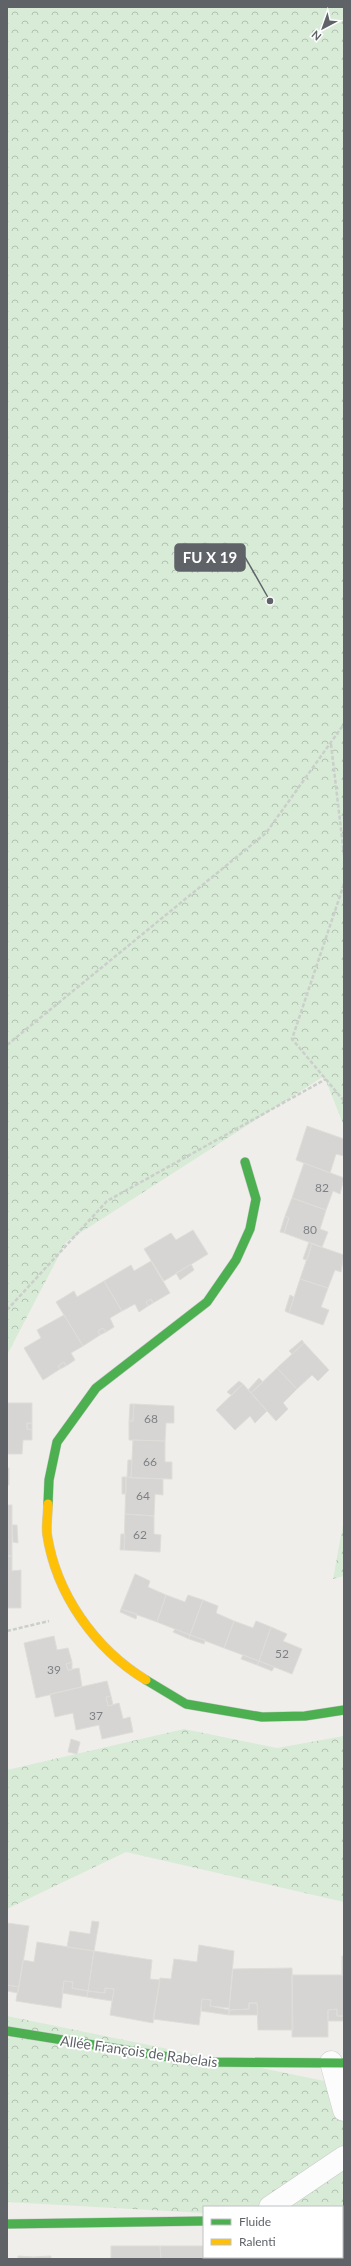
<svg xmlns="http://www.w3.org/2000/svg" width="351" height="2266" viewBox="0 0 351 2266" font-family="Lato,sans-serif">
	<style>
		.forest { fill: url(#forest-crowns) }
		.building { fill: #d6d5d3; stroke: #deddd9 }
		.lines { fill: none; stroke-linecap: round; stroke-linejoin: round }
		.street-casing { stroke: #cbcccc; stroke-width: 23 }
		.fast-casing { stroke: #cacacb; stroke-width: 10 }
		.slow-casing { stroke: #cacacb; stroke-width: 10 }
		.path { stroke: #cacfcc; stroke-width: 2.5; stroke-dasharray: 4 2; stroke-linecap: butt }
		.street { stroke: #fdfcfc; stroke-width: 22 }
		.fast { stroke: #4caf50; stroke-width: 9 }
		.slow { stroke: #ffc107; stroke-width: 9 }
		.labels { text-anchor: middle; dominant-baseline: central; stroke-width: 4; stroke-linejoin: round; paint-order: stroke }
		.number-label { font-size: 12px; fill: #7e8184 }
		.street-label { font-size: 14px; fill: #5f6368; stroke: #fff }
		.leader { fill: none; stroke: #5f6368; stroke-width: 1.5 }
		.callout-dot { fill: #5f6368; stroke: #fff; stroke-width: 1.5 }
		.callout { fill: #5f6368; stroke: #5f6368; stroke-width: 1.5 }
		.callout-label { font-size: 15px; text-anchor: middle; font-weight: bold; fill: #fff }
	</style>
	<defs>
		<pattern id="forest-crowns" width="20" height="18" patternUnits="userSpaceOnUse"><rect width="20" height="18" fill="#d8ebd6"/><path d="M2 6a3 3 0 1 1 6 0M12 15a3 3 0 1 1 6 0" fill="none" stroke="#b2c2b1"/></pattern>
	</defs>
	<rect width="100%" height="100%" fill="#efeeea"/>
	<path class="forest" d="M7 7H344V1126L324 1076 66 1242 7 1355Z
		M344 1519V1576L333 1579Z
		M184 1729 277 1748 344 1736V1902L126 1852 7 1909V1770Z
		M7 2016 344 2085V2221H342V2207H204V2213L7 2202Z"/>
	<path class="building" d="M307 1126 344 1139V1156L336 1154 330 1173 296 1160Z
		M304 1163 344 1178 340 1194 333 1191 326 1210 292 1198Z
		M292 1198 326 1210 320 1229 328 1232 322 1247 284 1233 289 1218 285 1216Z
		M285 1216 289 1218 284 1233 280 1232Z
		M193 1230 208 1254 164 1281 144 1249 171 1233 176 1240Z
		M309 1242 312 1244 307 1260 303 1259Z
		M312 1244 344 1255 341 1272 335 1270 328 1288 300 1279Z
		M151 1261 170 1293 153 1303 151 1299 146 1302 148 1306 139 1312 135 1304 122 1311 104 1281 131 1265 134 1271Z
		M191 1264 194 1270 180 1280 176 1273Z
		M300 1279 328 1288 321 1307 329 1310 323 1325 289 1313Z
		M104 1281 122 1311 110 1318 114 1327 106 1332 103 1328 98 1331 100 1335 83 1346 56 1302 74 1291 77 1297Z
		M290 1295 294 1297 289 1313 285 1311Z
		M151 1299 153 1303 148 1306 146 1302Z
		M64 1315 83 1346 71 1353 75 1360 66 1366 64 1362 58 1366 60 1369 43 1380 24 1348 41 1338 37 1330Z
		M103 1328 106 1332 100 1335 98 1331Z
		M302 1340 304 1343 292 1354 289 1351Z
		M304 1343 329 1370 318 1381 312 1375 297 1389 277 1368Z
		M64 1362 66 1366 60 1369 58 1366Z
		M277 1368 297 1389 283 1403 288 1409 276 1421 251 1393Z
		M259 1378 263 1382 251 1393 248 1390Z
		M239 1381 243 1384 231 1395 227 1392Z
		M243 1384 267 1411 255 1423 250 1416 235 1430 216 1410Z
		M7 1403H32V1423H27V1429L32 1430V1440H23L22 1454H7Z
		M130 1404H134L133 1421H129Z
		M134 1404 174 1406V1423H166L165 1441 129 1440V1421H133Z
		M27 1423H32V1430L27 1429Z
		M133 1440 165 1441V1462H172V1479L131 1478Z
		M128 1460H132L131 1478 127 1477Z
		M7 1468H9V1485H7Z
		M122 1477H126V1494H122Z
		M126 1477 163 1479V1495L155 1494 154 1516 125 1514Z
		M7 1505H12V1556H7Z
		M125 1514 154 1516V1534L161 1535 160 1552 124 1550Z
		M12 1525H17L18 1543 13 1542Z
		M121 1534H125L124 1550H120Z
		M7 1556H12V1571L21 1570V1608H7Z
		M135 1574 150 1581 148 1587 166 1595 157 1622 121 1609Z
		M166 1595 185 1602 188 1595 203 1600 190 1635 157 1622Z
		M203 1600 218 1606 216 1613 234 1621 224 1648 190 1635Z
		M121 1609 137 1614 136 1619 120 1612Z
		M234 1621 253 1628 256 1621 271 1627 259 1661 224 1648Z
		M271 1627 287 1634 283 1641 302 1649 292 1674 259 1661Z
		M175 1629 190 1635 189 1639 173 1632Z
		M190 1635 205 1640 204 1644 189 1639Z
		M54 1636 57 1650 68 1648 72 1662 66 1664 68 1670 79 1668 82 1687 36 1698 24 1643Z
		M243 1655 259 1661 257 1665 241 1659Z
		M259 1661 274 1667 272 1671 257 1665Z
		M72 1662V1670H68L66 1664Z
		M107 1681 111 1696 106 1697 108 1706 119 1703 123 1719 130 1717 133 1732 102 1739 99 1725 76 1730 73 1713 55 1717 50 1694Z
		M111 1696 113 1705 108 1706 106 1697Z
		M71 1739 80 1742 77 1754 68 1752Z
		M92 1921 99 1922 94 1951 67 1947 70 1931 90 1934Z
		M7 1923 29 1926 19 1987 7 1985Z
		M37 1942 94 1951 88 1991 72 1988 73 1982 64 1981 61 2008 16 2001 23 1960 34 1962Z
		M199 1945 234 1951 229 2008 210 2006 211 2000 202 1999 199 2025 153 2019 160 1978 171 1979 174 1959 197 1962Z
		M94 1951 152 1960 150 1979 160 1980 153 2023 110 2015 114 1989 105 1988V1993L88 1991Z
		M342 1956H344V1975H342Z
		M292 1968 293 2030H258L257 2003H249V2009L229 2010 233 1969Z
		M292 1975H344V2016H337V2009L328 2010V2037H292Z
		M64 1981 73 1982 72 1988 88 1991 87 1997 62 1993Z
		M7 1985 19 1987 18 1993 7 1991Z
		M105 1988 114 1989 112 2001 87 1997 88 1991 105 1993Z
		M202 1999 211 2000 210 2006 229 2010V2015L201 2011Z
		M249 2003H257L258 2015H229V2010L249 2009Z
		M337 2009V2016H344V2021H328V2010Z
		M111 2246H160L161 2259H111Z
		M160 2246H204V2257H212V2259H161Z
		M18 2256 33 2257 34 2259H18Z
		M51 2256V2259H34L33 2257Z
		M231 2257H282V2259H231Z"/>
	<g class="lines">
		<g class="street-casing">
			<path id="street" d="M331 2062 344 2110
				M270 2207 344 2157
				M342 2244 344 2245
				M290 2259V2257"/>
		</g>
		<g class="fast-casing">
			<path id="fast" d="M48 1504 49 1480 57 1442 96 1388 207 1302 236 1260 250 1229 256 1199 245 1162
				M146 1680 186 1704 262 1717 305 1716 344 1710
				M7 2031 200 2062 344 2063
				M7 2224 204 2221"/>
		</g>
		<g class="slow-casing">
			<path id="slow" d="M48 1504C48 1514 46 1525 47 1534 56 1594 95 1649 146 1680"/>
		</g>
		<path class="path" d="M331 744 344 855
			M344 884 292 1039 344 1101
			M7 1045 266 833 344 724
			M7 1310 107 1201 326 1079
			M7 1631 49 1621"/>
		<use href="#street" class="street"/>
		<use href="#fast" class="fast"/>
		<use href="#slow" class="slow"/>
	</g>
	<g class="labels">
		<g class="number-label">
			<text x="322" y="1187">82</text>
			<text x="310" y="1229">80</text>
			<text x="151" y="1418">68</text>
			<text x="150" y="1461">66</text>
			<text x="143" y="1495">64</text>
			<text x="140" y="1534">62</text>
			<text x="282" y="1653">52</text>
			<text x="54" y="1669">39</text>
			<text x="96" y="1715">37</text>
		</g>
		<g class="street-label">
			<text transform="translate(139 2051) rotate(8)">Allée François de Rabelais</text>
		</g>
	</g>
	<path class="leader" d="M270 601L245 557"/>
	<circle class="callout-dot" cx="270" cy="601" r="4"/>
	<rect class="callout" x="175" y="544" width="70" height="27" rx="4"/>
	<g class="callout-label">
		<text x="210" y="563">FU X 19</text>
	</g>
	<rect width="351" height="2266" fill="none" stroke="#5f6368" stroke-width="16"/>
	<rect x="203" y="2206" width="140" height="52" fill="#ffffff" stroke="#bfc1c3"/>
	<rect x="211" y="2219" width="20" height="6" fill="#4caf50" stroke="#bfc1c3"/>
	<text x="239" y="2226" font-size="12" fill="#5f6368">Fluide</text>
	<rect x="211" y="2239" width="20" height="6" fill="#ffc107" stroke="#bfc1c3"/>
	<text x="239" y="2246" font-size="12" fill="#5f6368">Ralenti</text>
	<g transform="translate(323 28) rotate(221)" stroke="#ffffff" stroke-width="3" paint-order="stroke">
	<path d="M0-3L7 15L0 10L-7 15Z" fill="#5f6368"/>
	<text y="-6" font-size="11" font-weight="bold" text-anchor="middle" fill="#5f6368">N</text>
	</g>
</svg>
